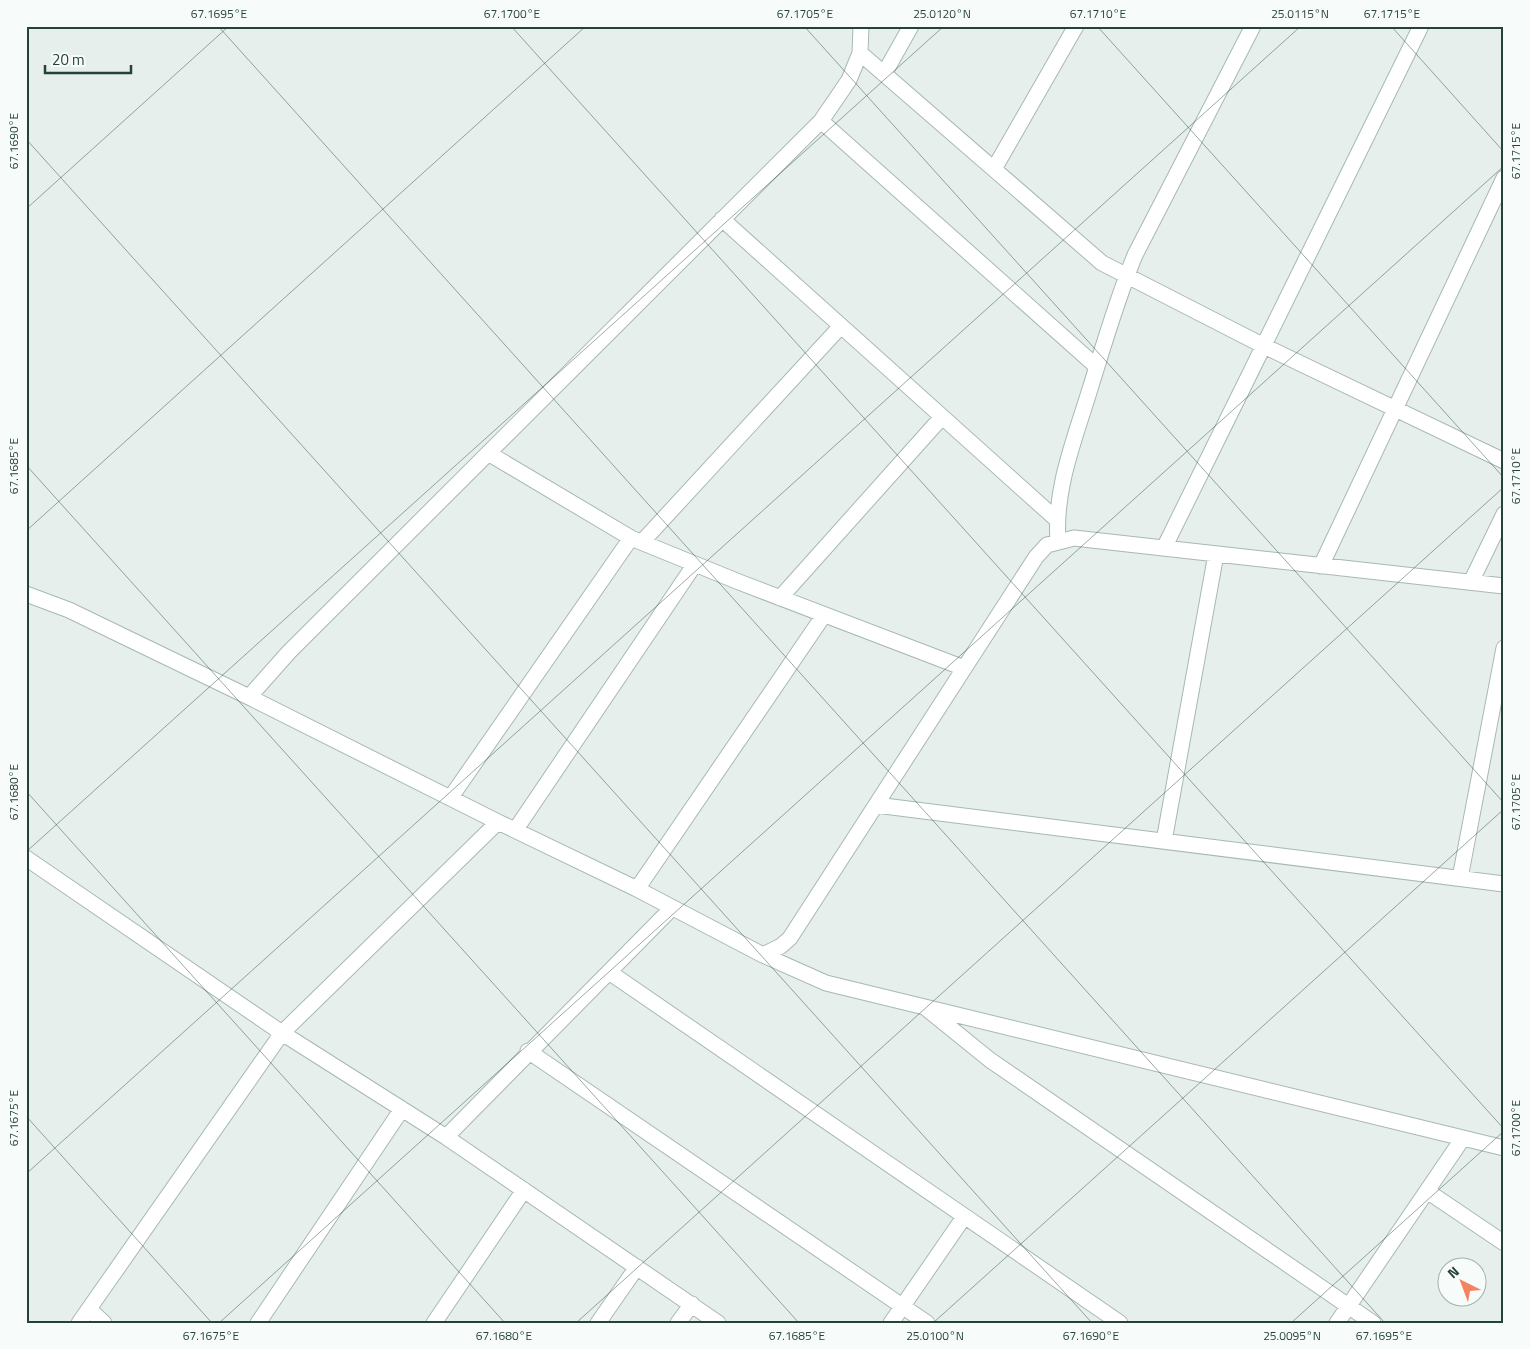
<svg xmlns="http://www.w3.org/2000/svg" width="1530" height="1349" viewBox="0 0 1530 1349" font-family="'Titillium Web',sans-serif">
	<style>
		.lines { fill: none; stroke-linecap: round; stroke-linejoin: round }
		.minor-casing { stroke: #a8b8b2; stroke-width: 17 }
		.minor { stroke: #fff; stroke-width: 15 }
		.ticks { fill: none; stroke: #24423a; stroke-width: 1; stroke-opacity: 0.45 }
		.neatline { fill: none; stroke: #24423a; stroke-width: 2 }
		.ticks-label { font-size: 12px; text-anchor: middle; fill: #24423a }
	</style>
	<rect width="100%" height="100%" fill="#e6efeb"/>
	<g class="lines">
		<g class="minor-casing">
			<path id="minor" d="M860 53 1102 263 1264 346 1504 461
				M884 74 911 26
				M821 121 1097 367
				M994 169 1076 26
				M722 219 1056 519
				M488 453 631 538 739 582 964 668
				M1058 541C1054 489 1075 438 1090 389 1104 344 1117 299 1135 255L1253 26
				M642 542 841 326
				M1164 548 1421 26
				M1321 566 1504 178
				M1471 582 1504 514
				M26 594 69 610 249 697 498 822 637 889 763 955 781 946 790 938 1036 557 1047 545 1074 538 1504 586
				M780 598 942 417
				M249 697 289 652 821 121 849 80 860 53 861 26
				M451 797 631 538
				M876 805 1504 884
				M516 829 695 564
				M1164 841 1216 554
				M26 858 282 1033 446 1137 718 1323
				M1460 878 1504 648
				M637 889 824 615
				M763 955 826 983 1504 1148
				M609 972 1120 1323
				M927 1009 990 1060 1373 1323
				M528 1051 927 1323
				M446 1137 672 908
				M1427 1191 1504 1243
				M89 1309 104 1323
				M79 1323 282 1033 498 822
				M258 1323 402 1109
				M434 1323 524 1190
				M598 1323 637 1267
				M678 1323 692 1304
				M891 1323 964 1217
				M1337 1323 1463 1138"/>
		</g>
		<use href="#minor" class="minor"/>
	</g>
	<path class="ticks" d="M218 26 1385 1323M511 26 1504 1129M804 26 1504 803M1097 26 1504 478M1391 26 1504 152M26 139 1092 1323M26 209 229 26M26 465 799 1323M26 531 586 26M26 791 505 1323M26 852 944 26M26 1116 212 1323M26 1174 1301 26M219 1323 1504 166M576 1323 1504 487M933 1323 1504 809M1291 1323 1504 1131"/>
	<rect width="1530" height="1349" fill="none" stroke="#f7fbf9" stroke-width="55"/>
	<g transform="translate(1462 1282) rotate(318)"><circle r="24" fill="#f7fbf9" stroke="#a3b1ad"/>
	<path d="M0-4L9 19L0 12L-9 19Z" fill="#f4845f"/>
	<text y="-8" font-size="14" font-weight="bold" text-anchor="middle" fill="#24423a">N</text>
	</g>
	<path d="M45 65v8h86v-8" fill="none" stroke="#24423a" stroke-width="2.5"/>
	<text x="52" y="65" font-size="15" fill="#24423a" stroke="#f7fbf9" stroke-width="4" paint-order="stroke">20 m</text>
	<rect x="28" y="28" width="1474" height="1294" class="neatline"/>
	<g class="ticks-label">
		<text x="219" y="18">67.1695°E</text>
		<text x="512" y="18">67.1700°E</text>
		<text x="805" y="18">67.1705°E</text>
		<text x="942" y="18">25.0120°N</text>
		<text x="1098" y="18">67.1710°E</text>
		<text x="1300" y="18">25.0115°N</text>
		<text x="1392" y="18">67.1715°E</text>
		<text transform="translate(14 141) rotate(-90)" y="4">67.1690°E</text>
		<text transform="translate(1516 151) rotate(-90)" y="4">67.1715°E</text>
		<text transform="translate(14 466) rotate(-90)" y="4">67.1685°E</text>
		<text transform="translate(1516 476) rotate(-90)" y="4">67.1710°E</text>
		<text transform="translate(14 792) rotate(-90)" y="4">67.1680°E</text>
		<text transform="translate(1516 802) rotate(-90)" y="4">67.1705°E</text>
		<text transform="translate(14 1118) rotate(-90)" y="4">67.1675°E</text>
		<text transform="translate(1516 1128) rotate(-90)" y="4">67.1700°E</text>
		<text x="211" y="1340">67.1675°E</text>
		<text x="504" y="1340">67.1680°E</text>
		<text x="797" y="1340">67.1685°E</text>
		<text x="935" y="1340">25.0100°N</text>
		<text x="1091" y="1340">67.1690°E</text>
		<text x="1292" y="1340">25.0095°N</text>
		<text x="1384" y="1340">67.1695°E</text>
	</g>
</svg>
